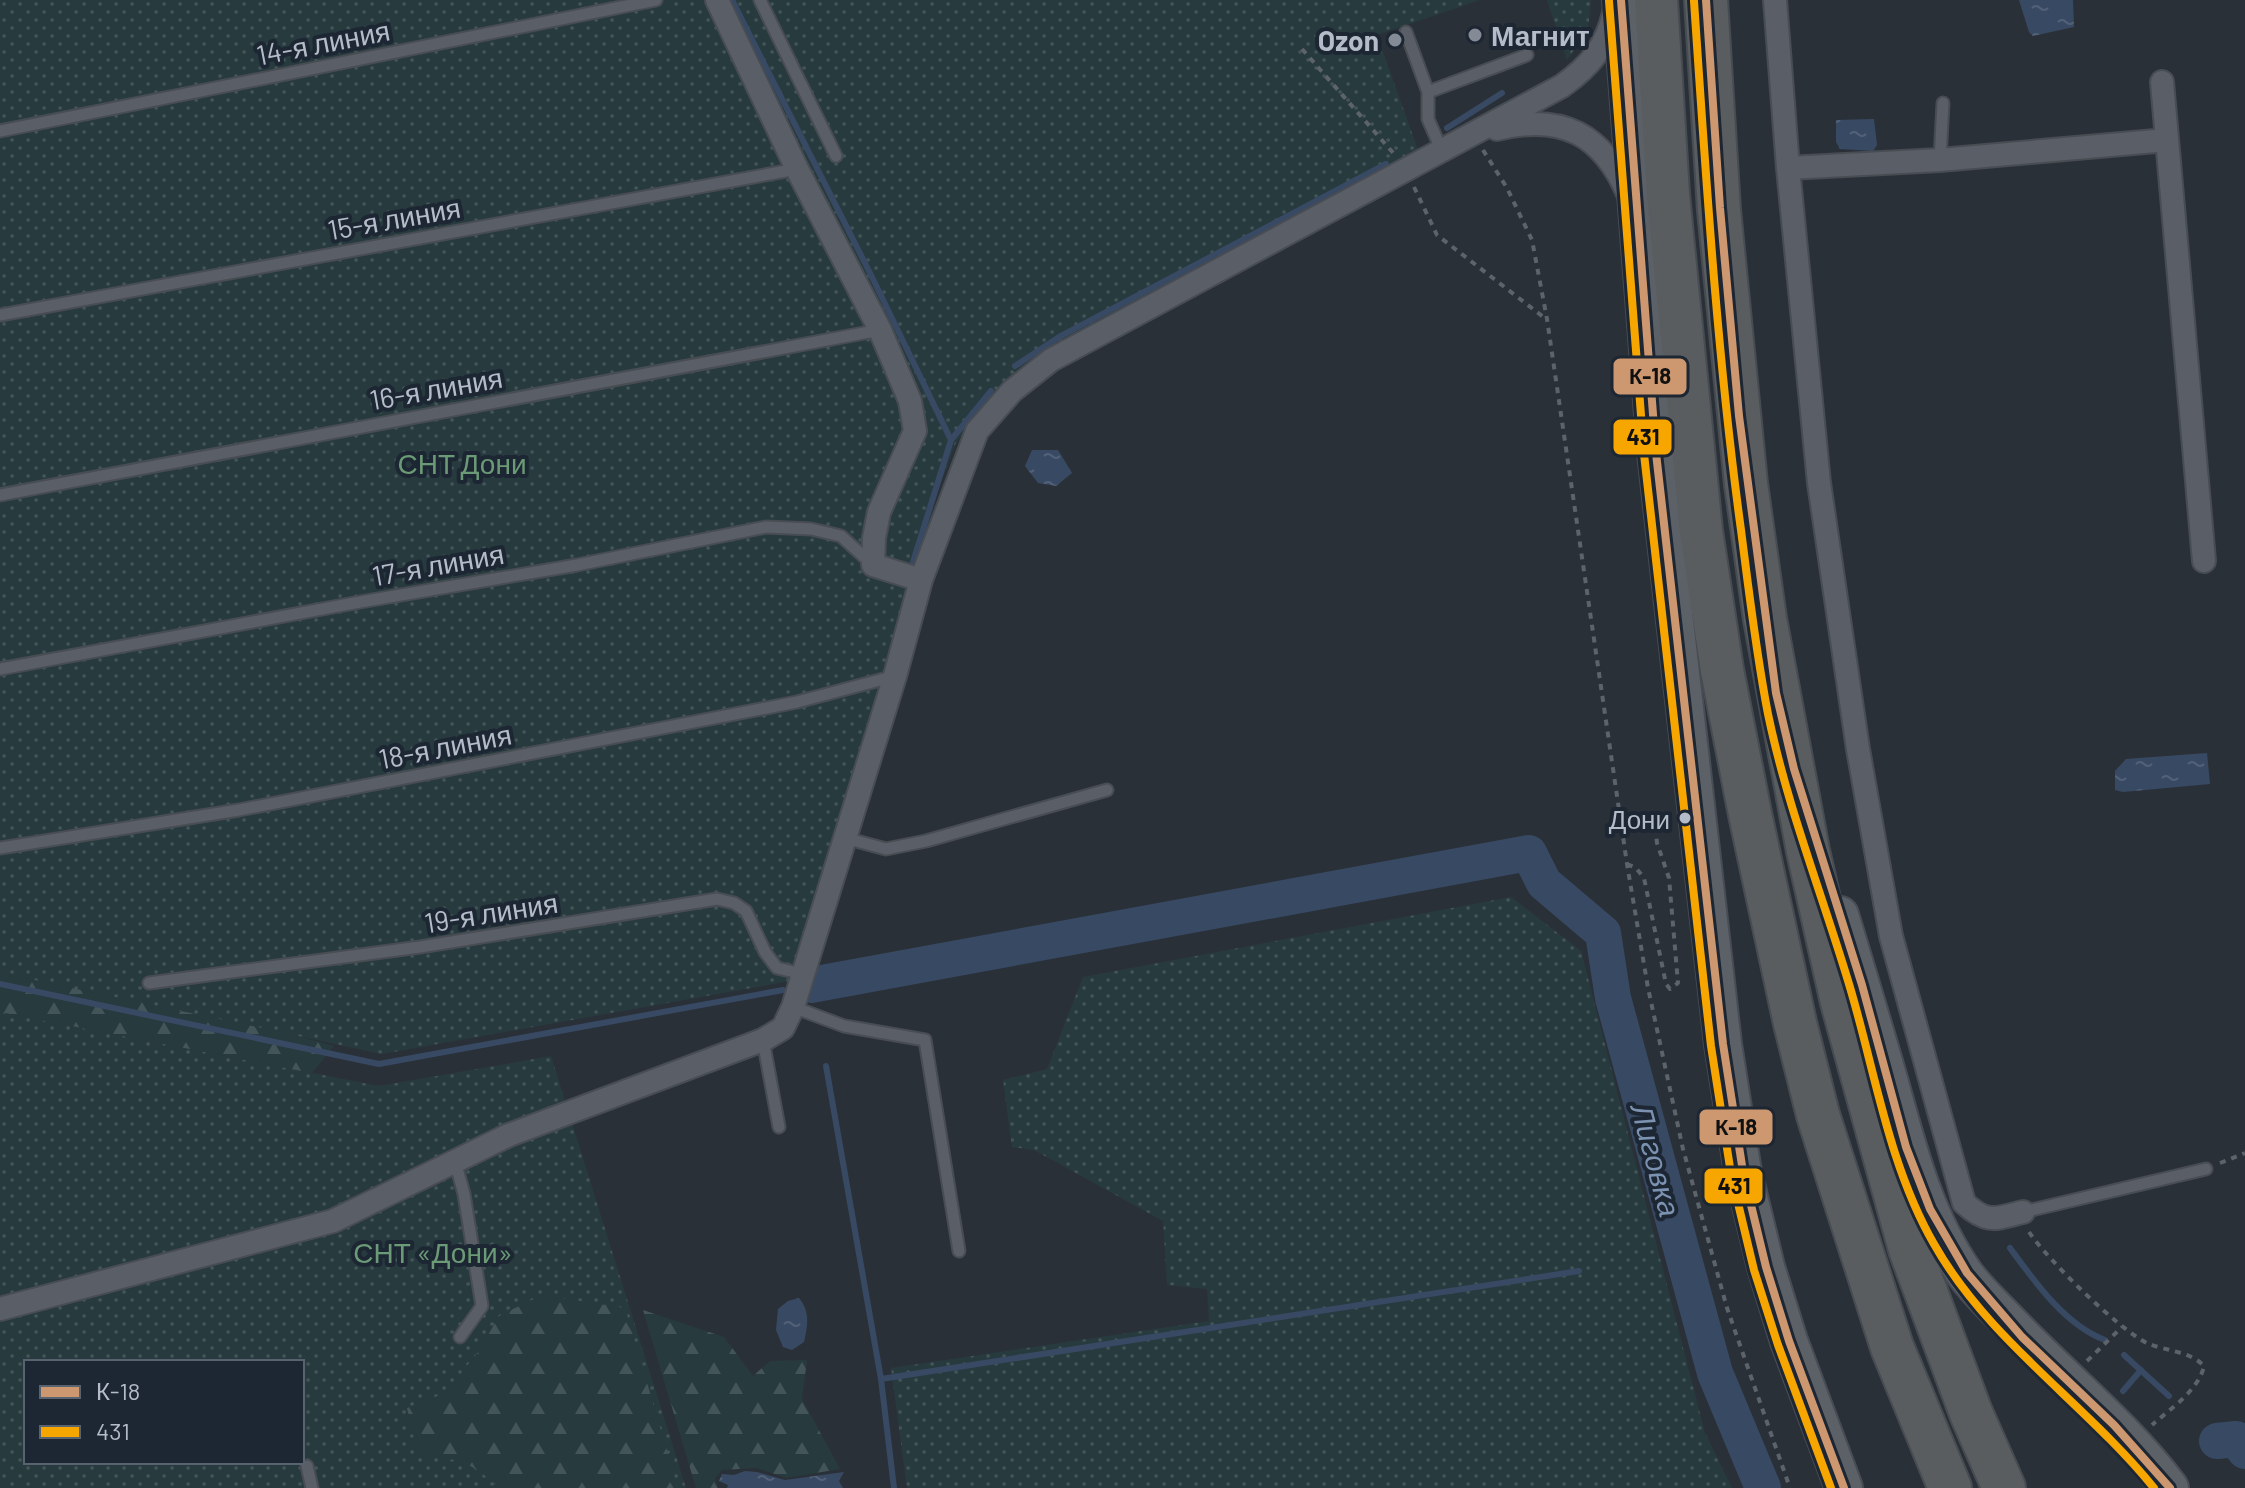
<svg xmlns="http://www.w3.org/2000/svg" width="2245" height="1488" viewBox="0 0 2245 1488" font-family="Barlow,sans-serif">
	<style>
		.grass { fill: url(#grass-dots); fill-rule: evenodd }
		.forest { fill: url(#forest-firs) }
		.water { fill: url(#water-ripples) }
		.lines { fill: none; stroke-linecap: round; stroke-linejoin: round }
		.stream { stroke: #384963; stroke-width: 6 }
		.river { stroke: #384963; stroke-width: 36 }
		.lane-casing { stroke: #484c53; stroke-width: 15 }
		.street-casing { stroke: #484c53; stroke-width: 26 }
		.primary-casing { stroke: #484c55; stroke-width: 40 }
		.highway-casing { stroke: #474c53; stroke-width: 46 }
		.path { stroke: #5d636a; stroke-width: 4; stroke-dasharray: 6 6; stroke-linecap: butt }
		.lane { stroke: #5a5e66; stroke-width: 11 }
		.street { stroke: #5a5e66; stroke-width: 22 }
		.primary { stroke: #5c6168; stroke-width: 36 }
		.highway { stroke: #5a5d60; stroke-width: 42 }
		.bus-1-casing { stroke: #1d2633; stroke-width: 14 }
		.bus-2-casing { stroke: #1d2633; stroke-width: 14 }
		.bus-1 { stroke: #cd976f; stroke-width: 8 }
		.bus-2 { stroke: #f7a600; stroke-width: 8 }
		.poi-dot { fill: #848b96; stroke: #1d2633; stroke-width: 3 }
		.bus-dot { fill: #b4bcc9; stroke: #1d2633; stroke-width: 3 }
		.labels { text-anchor: middle; dominant-baseline: central; stroke-width: 8; stroke-linejoin: round; paint-order: stroke }
		.bus-label { font-size: 26px; fill: #b4bcc9; stroke: #1d2633; text-anchor: end }
		.poi-label { font-size: 28px; font-weight: bold; fill: #b4bcc9; stroke: #1d2633; text-anchor: start }
		.street-label { font-size: 28px; fill: #b4bcc9; stroke: #1d2633 }
		.park-label { font-size: 28px; fill: #6b9a76; stroke: #1d2633 }
		.water-label { font-size: 30px; font-style: italic; fill: #7c92b1; stroke: #1d2633 }
		.line-badge { stroke: #1d2633; stroke-width: 3 }
		.pale-badge-label { font-size: 22px; text-anchor: middle; font-weight: bold; fill: #111 }
	</style>
	<defs>
		<pattern id="grass-dots" width="8" height="8" patternUnits="userSpaceOnUse" patternTransform="scale(2)"><rect width="8" height="8" fill="#273a3e"/><path d="M2 2h.1M6 6h.1" fill="none" stroke="#445559" stroke-width="1.8" stroke-linecap="round"/></pattern>
		<pattern id="forest-firs" width="22" height="20" patternUnits="userSpaceOnUse" patternTransform="scale(2)"><rect width="22" height="20" fill="#273a3e"/><path d="M5 1l3.5 6h-7zM16 11l3.5 6h-7z" fill="#445559"/></pattern>
		<pattern id="water-ripples" width="26" height="14" patternUnits="userSpaceOnUse" patternTransform="scale(2)"><rect width="26" height="14" fill="#384963"/><path d="M2 4q2-2 4 0t4 0M15 11q2-2 4 0t4 0" fill="none" stroke="#526178"/></pattern>
	</defs>
	<rect width="100%" height="100%" fill="#2a3038"/>
	<path class="grass" d="M0 0H1480L1377 35 1418 150 1024 365 997 389 956 443 937 493 790 981 382 1054 0 973Z
		M1547 0H1591L1588 30 1567 60Z
		M1511 897 1581 951 1705 1433 1732 1488H907L891 1368 1209 1321 1207 1289 1167 1285 1163 1221 1034 1150 1012 1147 1003 1080 1047 1069 1083 977Z
		M0 1012 379 1086 551 1056 686 1488H0ZM26 1362H302V1462H26Z"/>
	<path class="forest" d="M0 973 286 1033 334 1046 312 1073 0 1012Z
		M542 1295 625 1308 678 1488H499C473 1462 455 1457 418 1456L407 1408 445 1393 479 1351 499 1316Z
		M643 1310 724 1337 753 1376 770 1361 807 1360 802 1399 840 1469 786 1478 757 1468 722 1470 715 1478 718 1488H696Z"/>
	<path class="water" d="M2019 0H2073L2074 27 2033 36 2029 32Z
		M1874 119 1877 145 1873 151 1840 149 1836 142V120Z
		M1032 450H1058L1072 473 1056 486 1038 483 1025 466Z
		M2207 753 2210 784 2123 792 2115 790V771L2126 759Z
		M799 1298C810 1311 808 1325 804 1342L792 1350 783 1347 776 1330 778 1309 788 1301Z
		M745 1471 757 1472 785 1480 844 1472 839 1481 843 1488H727L728 1485 719 1481 722 1474 734 1475Z"/>
	<g class="lines">
		<path class="stream" d="M732 0 872 277 951 440
			M1447 128 1502 93
			M1015 366 1059 337 1386 164
			M913 562 951 440 991 391
			M0 984 379 1064 783 990
			M826 1066 881 1379 894 1488
			M2010 1248C2035 1282 2065 1325 2105 1340
			M2124 1355 2169 1396
			M881 1379 1579 1271
			M2123 1391 2141 1370"/>
		<path class="river" d="M811 985 1529 853 1544 883 1603 933 1613 998 1715 1373 1763 1488
			M2217 1441 2236 1439 2245 1451"/>
		<g class="lane-casing">
			<path id="lane" d="M760 0 836 156
				M1406 32 1428 92
				M0 131 656 0
				M1442 151 1428 119V92L1527 55
				M1940 160 1943 103
				M0 315 797 169
				M0 495 880 330
				M0 669 360 602 577 565 766 527 811 529 841 536 873 565
				M845 838 886 849 926 841 1107 790
				M0 848 239 810 797 702 895 676
				M149 983 420 947 717 899 734 903 746 911 765 952 777 968 803 974
				M793 1007 844 1026 925 1040 959 1251
				M763 1040 779 1127
				M455 1161 464 1194 482 1306 460 1337
				M2023 1212 2206 1169
				M307 1466 312 1488"/>
		</g>
		<g class="street-casing">
			<path id="street" d="M717 0 797 169 880 330 910 401 915 431 879 512 874 538 873 565 921 580
				M1775 0 1788 168 1819 483 1858 749 1891 936 1964 1203C1987 1224 1995 1219 2023 1212
				M2162 82 2204 561
				M1497 129C1562 113 1603 134 1629 196
				M1788 168 1940 160 2167 140
				M0 1309 333 1221 509 1135 763 1040 783 1028 793 1007 895 676 921 580 977 431 1012 391 1051 360 1562 86C1590 66 1606 47 1614 13"/>
		</g>
		<g class="primary-casing">
			<path id="primary" d="M1621 0 1656 453 1723 1044 1743 1172 1766 1267 1789 1341 1844 1488
				M1840 915C1857 971 1874 1027 1890 1083 1908 1149 1925 1217 1965 1274 1979 1293 1998 1310 2014 1327 2066 1381 2125 1428 2170 1488"/>
		</g>
		<g class="highway-casing">
			<path id="highway" d="M1656 0 1668 195 1701 531 1722 670 1750 814 1795 1023 1818 1115 1892 1347 1950 1488
				M1706 0 1719 210 1746 484 1765 619 1808 851 1842 1002 1910 1249 1971 1413 2004 1488"/>
		</g>
		<path class="path" d="M1302 49 1395 155
			M1483 150 1507 188 1532 240 1547 319 1627 864 1648 988 1683 1149 1727 1308 1790 1488
			M1414 187 1437 235 1546 319
			M1627 864 1636 868 1644 878 1666 984 1670 989 1678 983 1669 878 1657 843 1654 817 1670 815
			M2220 1163 2245 1153
			M2029 1232C2047 1259 2118 1329 2147 1343 2165 1351 2190 1351 2204 1366 2199 1390 2170 1409 2152 1425
			M2087 1361 2122 1327"/>
		<use href="#lane" class="lane"/>
		<use href="#street" class="street"/>
		<use href="#primary" class="primary"/>
		<use href="#highway" class="highway"/>
		<g class="bus-1-casing">
			<path id="bus-1" d="M1621 0 1656 453 1723 1044 1743 1172 1766 1267 1789 1341 1844 1488
				M1706 0 1720 208 1739 416 1776 693 1794 769 1862 985 1906 1147 1930 1209 1967 1273 2022 1337 2114 1425 2170 1488"/>
		</g>
		<g class="bus-2-casing">
			<path id="bus-2" d="M1609 1 1644 454 1711 1046 1731 1174 1754 1270 1778 1345 1831 1488
				M1694 1C1706 178 1717 355 1741 530 1749 592 1756 653 1768 714 1787 806 1822 894 1849 984 1875 1070 1888 1164 1934 1244 1988 1340 2085 1403 2154 1488"/>
		</g>
		<use href="#bus-1" class="bus-1"/>
		<use href="#bus-2" class="bus-2"/>
	</g>
	<g class="poi-dot">
		<circle cx="1475" cy="35" r="8"/>
		<circle cx="1395" cy="40" r="8"/>
	</g>
	<circle class="bus-dot" cx="1685" cy="818" r="7"/>
	<g class="labels">
		<g class="bus-label">
			<text x="1670" y="818">Дони</text>
		</g>
		<g class="poi-label">
			<text x="1491" y="35">Магнит</text>
			<text x="1379" y="40" text-anchor="end">Ozon</text>
		</g>
		<g class="street-label">
			<text transform="translate(323 42) rotate(-11)">14-я линия</text>
			<text transform="translate(394 218) rotate(-10)">15-я линия</text>
			<text transform="translate(436 388) rotate(-10)">16-я линия</text>
			<text transform="translate(438 564) rotate(-10)">17-я линия</text>
			<text transform="translate(445 746) rotate(-11)">18-я линия</text>
			<text transform="translate(491 912) rotate(-9)">19-я линия</text>
		</g>
		<g class="park-label">
			<text x="462" y="463">СНТ Дони</text>
			<text x="433" y="1252">СНТ «Дони»</text>
		</g>
		<g class="water-label">
			<text transform="translate(1657 1160) rotate(75)">Лиговка</text>
		</g>
	</g>
	<g class="line-badge">
		<rect x="1612" y="357" width="76" height="39" rx="8" fill="#cd976f"/>
		<rect x="1612" y="418" width="61" height="38" rx="8" fill="#f7a600"/>
		<rect x="1698" y="1108" width="76" height="38" rx="8" fill="#cd976f"/>
		<rect x="1703" y="1167" width="61" height="38" rx="8" fill="#f7a600"/>
	</g>
	<g class="pale-badge-label">
		<text x="1650" y="384">К-18</text>
		<text x="1643" y="445">431</text>
		<text x="1736" y="1135">К-18</text>
		<text x="1734" y="1194">431</text>
	</g>
	<rect x="24" y="1360" width="280" height="104" fill="#1d2633" stroke="#59626f" stroke-width="2"/>
	<rect x="40" y="1386" width="40" height="12" fill="#cd976f" stroke="#59626f" stroke-width="2"/>
	<text x="96" y="1400" font-size="24" fill="#b4bcc9">К-18</text>
	<rect x="40" y="1426" width="40" height="12" fill="#f7a600" stroke="#59626f" stroke-width="2"/>
	<text x="96" y="1440" font-size="24" fill="#b4bcc9">431</text>
</svg>
